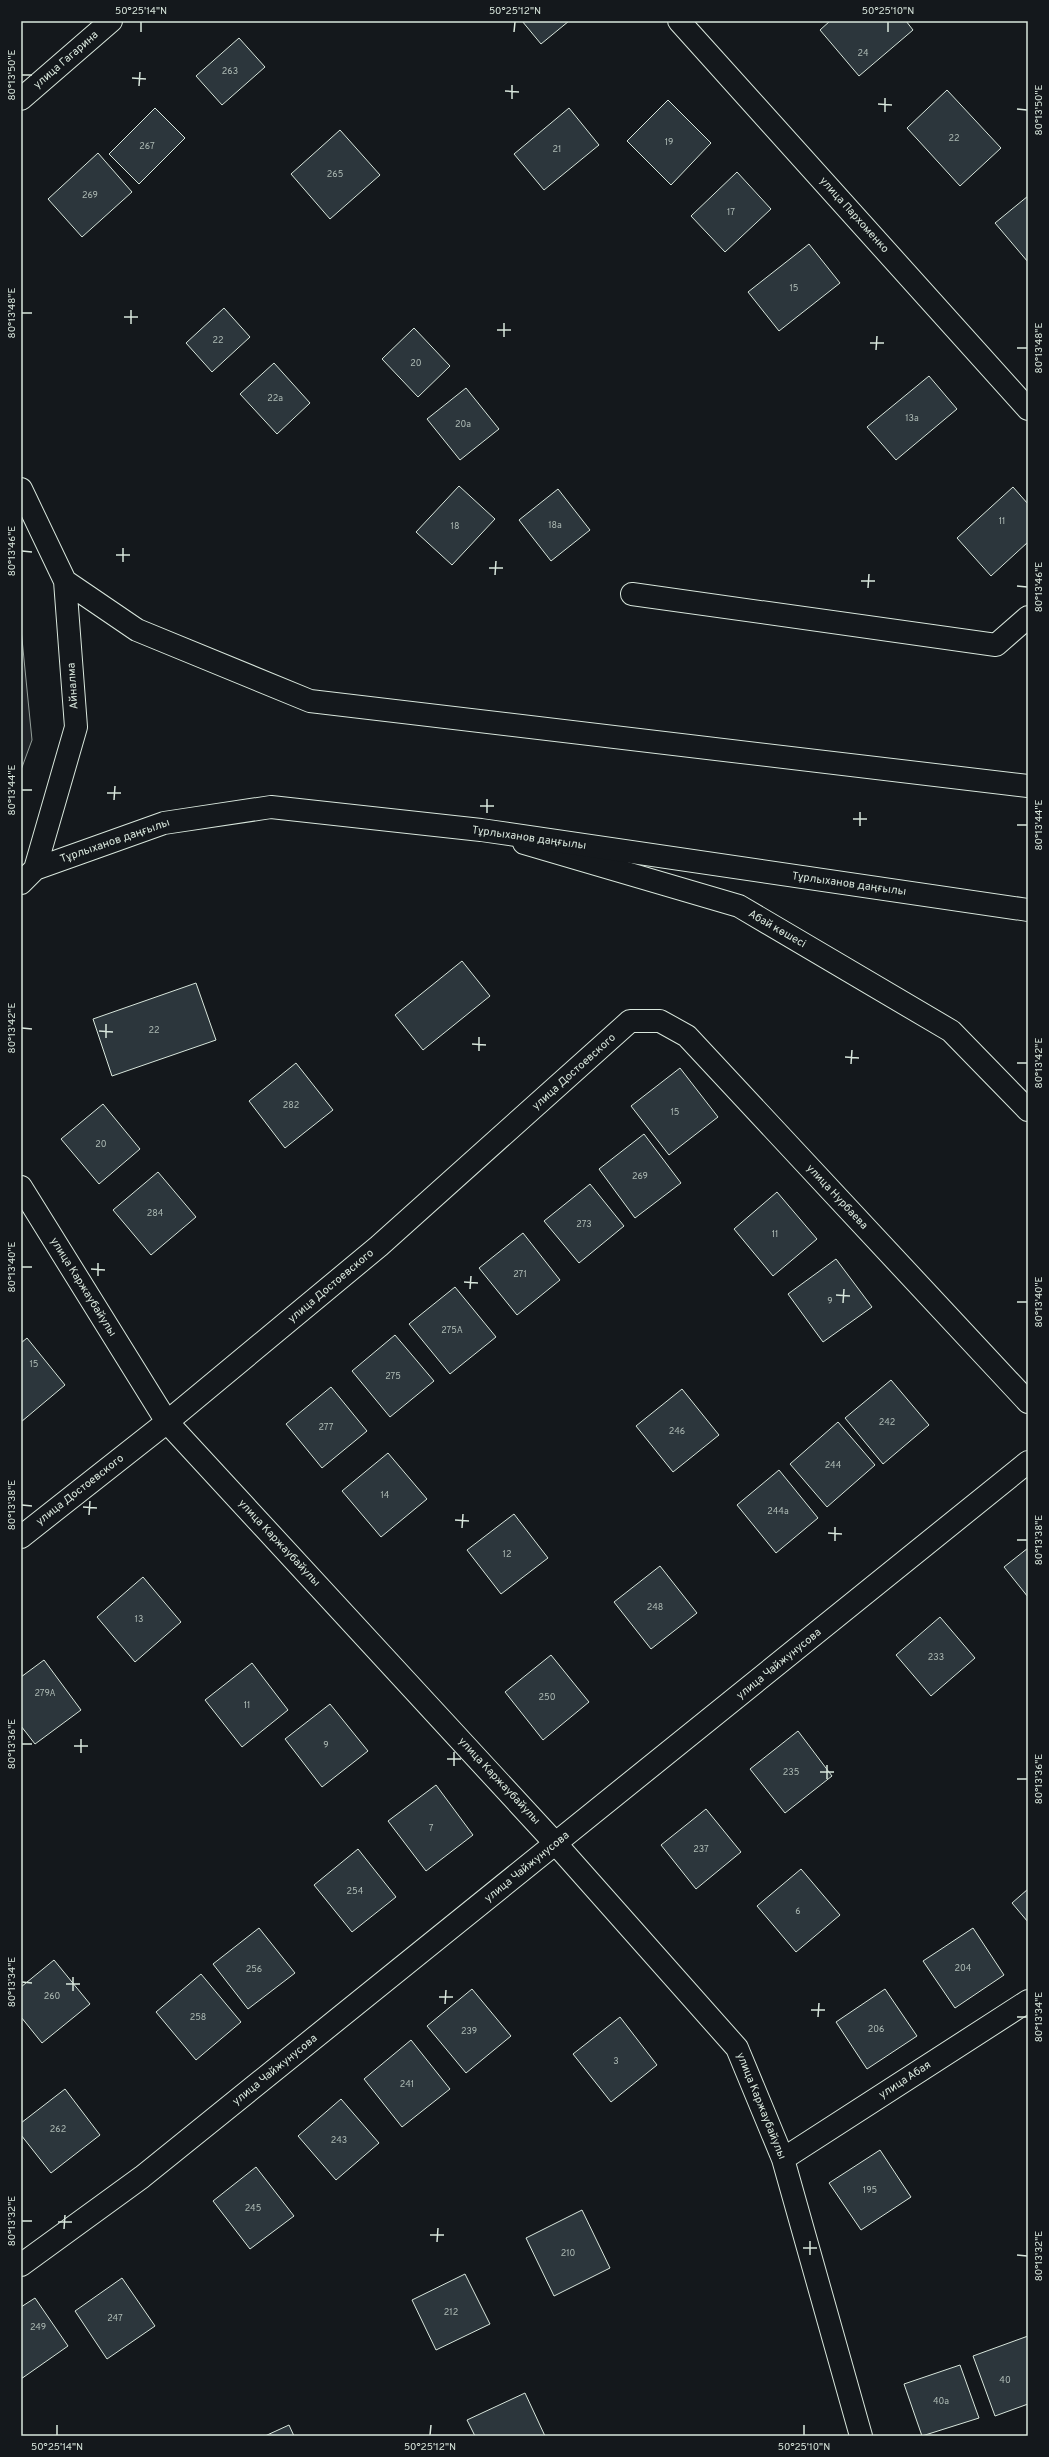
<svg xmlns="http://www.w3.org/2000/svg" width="1049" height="2457" viewBox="0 0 1049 2457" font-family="Overpass,sans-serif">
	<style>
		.green { fill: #202428; stroke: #939e99 }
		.building { fill: #2c363c; stroke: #d8e6dc }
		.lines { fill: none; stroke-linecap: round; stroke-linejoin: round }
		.minor-casing { stroke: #d8e6dc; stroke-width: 24 }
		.secondary-casing { stroke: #d8e6dc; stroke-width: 24 }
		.trunk-casing { stroke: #d8e6dc; stroke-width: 24 }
		.minor { stroke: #14181c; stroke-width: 22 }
		.secondary { stroke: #14181c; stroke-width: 22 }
		.trunk { stroke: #14181c; stroke-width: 22 }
		.ticks { fill: none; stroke: #d8e6dc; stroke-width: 1.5 }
		.labels { text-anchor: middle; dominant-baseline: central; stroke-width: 3; stroke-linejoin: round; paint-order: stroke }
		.number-label { font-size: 9px; fill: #adbab4 }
		.street-label { font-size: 11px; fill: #d8e6dc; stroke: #14181c }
		.neatline { fill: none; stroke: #d8e6dc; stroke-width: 1.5 }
		.ticks-label { font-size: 10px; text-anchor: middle; fill: #d8e6dc }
	</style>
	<rect width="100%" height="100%" fill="#14181c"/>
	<path class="green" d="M21 629 32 740 21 770Z"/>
	<path class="building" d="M522 21H569L541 44Z
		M830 21H906L913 30 859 76 820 30Z
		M239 38 265 67 222 105 196 76Z
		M947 90 1001 148 960 186 907 128Z
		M668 100 711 143 671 185 627 141Z
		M155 108 185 138 139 184 109 154Z
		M569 108 599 145 544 190 514 154Z
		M340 130 380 175 330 219 291 174Z
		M98 153 132 192 82 237 48 199Z
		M737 172 771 209 725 252 691 216Z
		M1028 196V262L995 223Z
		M809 244 840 283 779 331 748 292Z
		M224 308 250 337 212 372 186 343Z
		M414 328 450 366 418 397 382 359Z
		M274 363 310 403 277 434 240 394Z
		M929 376 957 409 896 460 867 427Z
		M466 388 499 429 460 460 427 419Z
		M459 486 495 519 452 565 416 532Z
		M1013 487 1028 504V542L991 576 957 538Z
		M558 489 590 530 551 561 519 520Z
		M462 961 490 996 423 1050 395 1015Z
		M196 983 216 1040 112 1076 93 1019Z
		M296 1063 333 1110 285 1148 249 1101Z
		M680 1068 718 1117 669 1155 631 1106Z
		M103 1104 140 1149 99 1184 61 1139Z
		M644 1134 681 1183 635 1218 599 1169Z
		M158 1172 196 1217 151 1255 113 1210Z
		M590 1184 624 1226 579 1263 544 1221Z
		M777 1192 817 1239 773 1276 734 1229Z
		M523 1233 560 1280 517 1315 479 1268Z
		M836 1259 872 1307 823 1342 788 1294Z
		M455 1287 496 1337 450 1374 409 1324Z
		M395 1335 434 1381 390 1417 352 1371Z
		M27 1338 65 1385 21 1422V1343Z
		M891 1380 929 1425 883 1464 845 1418Z
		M331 1387 367 1431 322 1468 286 1424Z
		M682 1389 719 1435 673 1472 636 1426Z
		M838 1422 875 1465 827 1507 790 1464Z
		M388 1453 427 1499 381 1537 342 1491Z
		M779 1470 818 1518 776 1553 737 1505Z
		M514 1514 548 1558 501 1594 467 1550Z
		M1028 1548V1597L1004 1567Z
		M660 1566 697 1613 651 1649 614 1602Z
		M143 1577 181 1622 135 1662 97 1617Z
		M940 1617 975 1658 931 1696 896 1655Z
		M551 1655 589 1702 543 1740 505 1692Z
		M44 1660 81 1710 35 1744 21 1726V1677Z
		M252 1663 288 1710 242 1747 205 1700Z
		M330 1704 368 1751 322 1787 285 1739Z
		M798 1731 832 1776 785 1813 750 1769Z
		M436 1785 473 1835 426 1871 388 1821Z
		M706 1809 741 1852 696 1889 661 1845Z
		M358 1849 396 1897 352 1932 314 1885Z
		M801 1869 840 1915 796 1952 757 1906Z
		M1028 1889V1922L1012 1903Z
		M259 1928 295 1973 248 2009 213 1964Z
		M973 1928 1004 1975 955 2008 923 1961Z
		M54 1960 90 2004 42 2043 21 2017V1987Z
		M201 1974 241 2022 196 2060 156 2012Z
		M472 1989 511 2036 466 2073 427 2026Z
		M885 1989 917 2036 867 2069 836 2022Z
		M620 2017 657 2065 611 2102 573 2054Z
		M411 2040 450 2089 402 2127 364 2079Z
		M65 2089 100 2135 51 2173 21 2135V2123Z
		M341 2099 379 2143 336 2180 298 2136Z
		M880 2150 911 2197 861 2230 829 2183Z
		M256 2167 294 2216 250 2249 213 2201Z
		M582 2210 610 2268 554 2296 526 2238Z
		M465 2274 490 2324 436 2350 412 2300Z
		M122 2278 155 2326 107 2359 75 2311Z
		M35 2298 68 2346 21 2379V2307Z
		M1028 2336V2404L995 2416 973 2356Z
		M960 2365 979 2418 922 2436 904 2384Z
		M525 2393 545 2436H475L467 2420Z
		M289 2425 294 2436H265Z"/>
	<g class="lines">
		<g class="minor-casing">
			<path id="minor" d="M679 21 1028 409
				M21 99 111 21
				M632 594 996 645 1028 617
				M21 1187 167 1422 556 1844 737 2048 783 2159 861 2436
				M21 1537 167 1422 379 1246 630 1021H660L687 1036 1028 1402
				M783 2159 1028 2001
				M21 2265 142 2177 1028 1462"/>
		</g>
		<g class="secondary-casing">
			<path id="secondary" d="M524 843 739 906 951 1031 1028 1110"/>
		</g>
		<g class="trunk-casing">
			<path id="trunk" d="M21 489 65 581 76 727 35 869 21 883
				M65 581 137 630 310 701 1028 786
				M35 869 164 823 271 807 481 830 1028 910"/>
		</g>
		<use href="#minor" class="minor"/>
		<use href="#secondary" class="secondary"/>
		<use href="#trunk" class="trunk"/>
	</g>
	<path class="ticks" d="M141 32V22M514 32 515 22M888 32V22M22 75H32M132 78 146 79M139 86 140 72M505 91 519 92M512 99V85M878 104 892 105M1017 109 1027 110M885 112V98M22 313H32M124 317H138M131 324V310M497 330H511M504 337V323M870 343H884M1017 348H1027M876 350 877 336M22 551 32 552M116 555H130M123 562V548M489 568H503M495 575 496 561M861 581H875M1017 586 1027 587M868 588 869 574M22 790H32M107 793H121M114 800 115 786M480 806H494M487 813V799M853 819H867M1017 825H1027M860 826V812M22 1028 32 1029M99 1031 113 1032M106 1038V1024M472 1044 486 1045M479 1051V1037M845 1057 859 1058M1017 1063H1027M851 1064 852 1050M22 1267H32M91 1269 105 1270M98 1276V1263M464 1282 478 1283M470 1289 471 1276M836 1295 850 1296M1017 1302H1027M843 1303 844 1289M22 1505 32 1506M83 1507 97 1508M89 1515 90 1501M455 1520 469 1521M462 1528 463 1514M828 1533 842 1534M1017 1540H1027M835 1541V1527M22 1744H32M74 1746H88M81 1753V1739M447 1759H461M454 1766V1752M820 1772H834M827 1779V1765M1017 1779H1027M22 1982 32 1983M66 1984H80M73 1991V1977M439 1997H453M445 2004 446 1990M811 2010H825M818 2017 819 2003M1017 2017H1027M22 2221H32M58 2222H72M64 2229 65 2215M430 2235H444M437 2242 438 2228M803 2248H817M810 2255V2241M1017 2255 1027 2256M57 2435V2425M430 2435 431 2425M804 2435V2425"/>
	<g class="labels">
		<g class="number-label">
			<text x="863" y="53">24</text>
			<text x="230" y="71">263</text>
			<text x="954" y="138">22</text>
			<text x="669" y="142">19</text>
			<text x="147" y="146">267</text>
			<text x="557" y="149">21</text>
			<text x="335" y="174">265</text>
			<text x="90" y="195">269</text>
			<text x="731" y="212">17</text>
			<text x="794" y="288">15</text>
			<text x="218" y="340">22</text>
			<text x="416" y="363">20</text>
			<text x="275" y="398">22а</text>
			<text x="912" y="418">13а</text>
			<text x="463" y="424">20а</text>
			<text x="1002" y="521">11</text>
			<text x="555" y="525">18а</text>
			<text x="455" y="526">18</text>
			<text x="154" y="1030">22</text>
			<text x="291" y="1105">282</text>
			<text x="675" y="1112">15</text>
			<text x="101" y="1144">20</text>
			<text x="640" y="1176">269</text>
			<text x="155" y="1213">284</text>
			<text x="584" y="1224">273</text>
			<text x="775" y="1234">11</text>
			<text x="520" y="1274">271</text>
			<text x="830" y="1301">9</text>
			<text x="452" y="1330">275А</text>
			<text x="34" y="1364">15</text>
			<text x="393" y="1376">275</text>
			<text x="887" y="1422">242</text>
			<text x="326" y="1427">277</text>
			<text x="677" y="1431">246</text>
			<text x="833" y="1465">244</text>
			<text x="385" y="1495">14</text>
			<text x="778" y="1511">244а</text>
			<text x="507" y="1554">12</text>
			<text x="655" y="1607">248</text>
			<text x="139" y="1619">13</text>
			<text x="936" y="1657">233</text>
			<text x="45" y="1693">279А</text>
			<text x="547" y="1697">250</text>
			<text x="247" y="1705">11</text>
			<text x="326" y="1745">9</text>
			<text x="791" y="1772">235</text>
			<text x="431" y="1828">7</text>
			<text x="701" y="1849">237</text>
			<text x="355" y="1891">254</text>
			<text x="798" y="1911">6</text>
			<text x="963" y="1968">204</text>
			<text x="254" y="1969">256</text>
			<text x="52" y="1996">260</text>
			<text x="198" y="2017">258</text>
			<text x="876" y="2029">206</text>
			<text x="469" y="2031">239</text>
			<text x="616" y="2061">3</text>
			<text x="407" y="2084">241</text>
			<text x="58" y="2129">262</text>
			<text x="339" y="2140">243</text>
			<text x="870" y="2190">195</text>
			<text x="253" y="2208">245</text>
			<text x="568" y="2253">210</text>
			<text x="451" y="2312">212</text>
			<text x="115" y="2318">247</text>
			<text x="38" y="2327">249</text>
			<text x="1005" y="2380">40</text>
			<text x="941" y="2401">40а</text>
		</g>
		<g class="street-label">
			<text transform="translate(66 60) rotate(-41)">улица Гагарина</text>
			<text transform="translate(854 215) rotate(48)">улица Пархоменко</text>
			<text transform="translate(73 686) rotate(-94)">Айналма</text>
			<text transform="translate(529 838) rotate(8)">Тұрлыханов даңғылы</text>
			<text transform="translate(115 841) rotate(-19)">Тұрлыханов даңғылы</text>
			<text transform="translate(849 884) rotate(8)">Тұрлыханов даңғылы</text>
			<text transform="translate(777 929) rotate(30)">Абай көшесі</text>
			<text transform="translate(574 1072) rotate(-42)">улица Достоевского</text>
			<text transform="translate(837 1197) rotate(47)">улица Нурбаева</text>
			<text transform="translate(331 1286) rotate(-40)">улица Достоевского</text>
			<text transform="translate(83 1287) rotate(58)">улица Каржаубайулы</text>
			<text transform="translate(80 1490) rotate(-38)">улица Достоевского</text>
			<text transform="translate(279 1543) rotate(47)">улица Каржаубайулы</text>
			<text transform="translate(779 1664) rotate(-39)">улица Чайжунусова</text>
			<text transform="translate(499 1781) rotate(47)">улица Каржаубайулы</text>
			<text transform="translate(527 1867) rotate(-39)">улица Чайжунусова</text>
			<text transform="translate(275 2070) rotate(-39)">улица Чайжунусова</text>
			<text transform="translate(905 2080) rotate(-33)">улица Абая</text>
			<text transform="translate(761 2106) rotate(68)">улица Каржаубайулы</text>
		</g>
	</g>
	<rect width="1049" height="2457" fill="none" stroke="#14181c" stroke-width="44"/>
	<rect x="22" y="22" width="1005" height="2413" class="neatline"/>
	<g class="ticks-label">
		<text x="141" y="14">50°25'14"N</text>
		<text x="515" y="14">50°25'12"N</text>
		<text x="888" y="14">50°25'10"N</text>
		<text transform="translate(11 75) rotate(-90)" y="4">80°13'50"E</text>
		<text transform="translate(1038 110) rotate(-90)" y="4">80°13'50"E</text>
		<text transform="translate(11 313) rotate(-90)" y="4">80°13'48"E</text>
		<text transform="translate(1038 348) rotate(-90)" y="4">80°13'48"E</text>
		<text transform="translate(11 551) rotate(-90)" y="4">80°13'46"E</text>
		<text transform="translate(1038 587) rotate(-90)" y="4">80°13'46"E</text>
		<text transform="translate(11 790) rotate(-90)" y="4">80°13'44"E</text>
		<text transform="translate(1038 825) rotate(-90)" y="4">80°13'44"E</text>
		<text transform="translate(11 1028) rotate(-90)" y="4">80°13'42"E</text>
		<text transform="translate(1038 1063) rotate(-90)" y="4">80°13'42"E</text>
		<text transform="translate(11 1267) rotate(-90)" y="4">80°13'40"E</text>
		<text transform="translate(1038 1302) rotate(-90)" y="4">80°13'40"E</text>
		<text transform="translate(11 1505) rotate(-90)" y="4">80°13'38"E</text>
		<text transform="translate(1038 1540) rotate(-90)" y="4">80°13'38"E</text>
		<text transform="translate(11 1744) rotate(-90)" y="4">80°13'36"E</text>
		<text transform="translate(1038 1779) rotate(-90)" y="4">80°13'36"E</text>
		<text transform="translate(11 1982) rotate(-90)" y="4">80°13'34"E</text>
		<text transform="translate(1038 2017) rotate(-90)" y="4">80°13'34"E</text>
		<text transform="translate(11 2221) rotate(-90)" y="4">80°13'32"E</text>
		<text transform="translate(1038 2256) rotate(-90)" y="4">80°13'32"E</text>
		<text x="57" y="2450">50°25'14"N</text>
		<text x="430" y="2450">50°25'12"N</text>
		<text x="804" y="2450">50°25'10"N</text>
	</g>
</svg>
